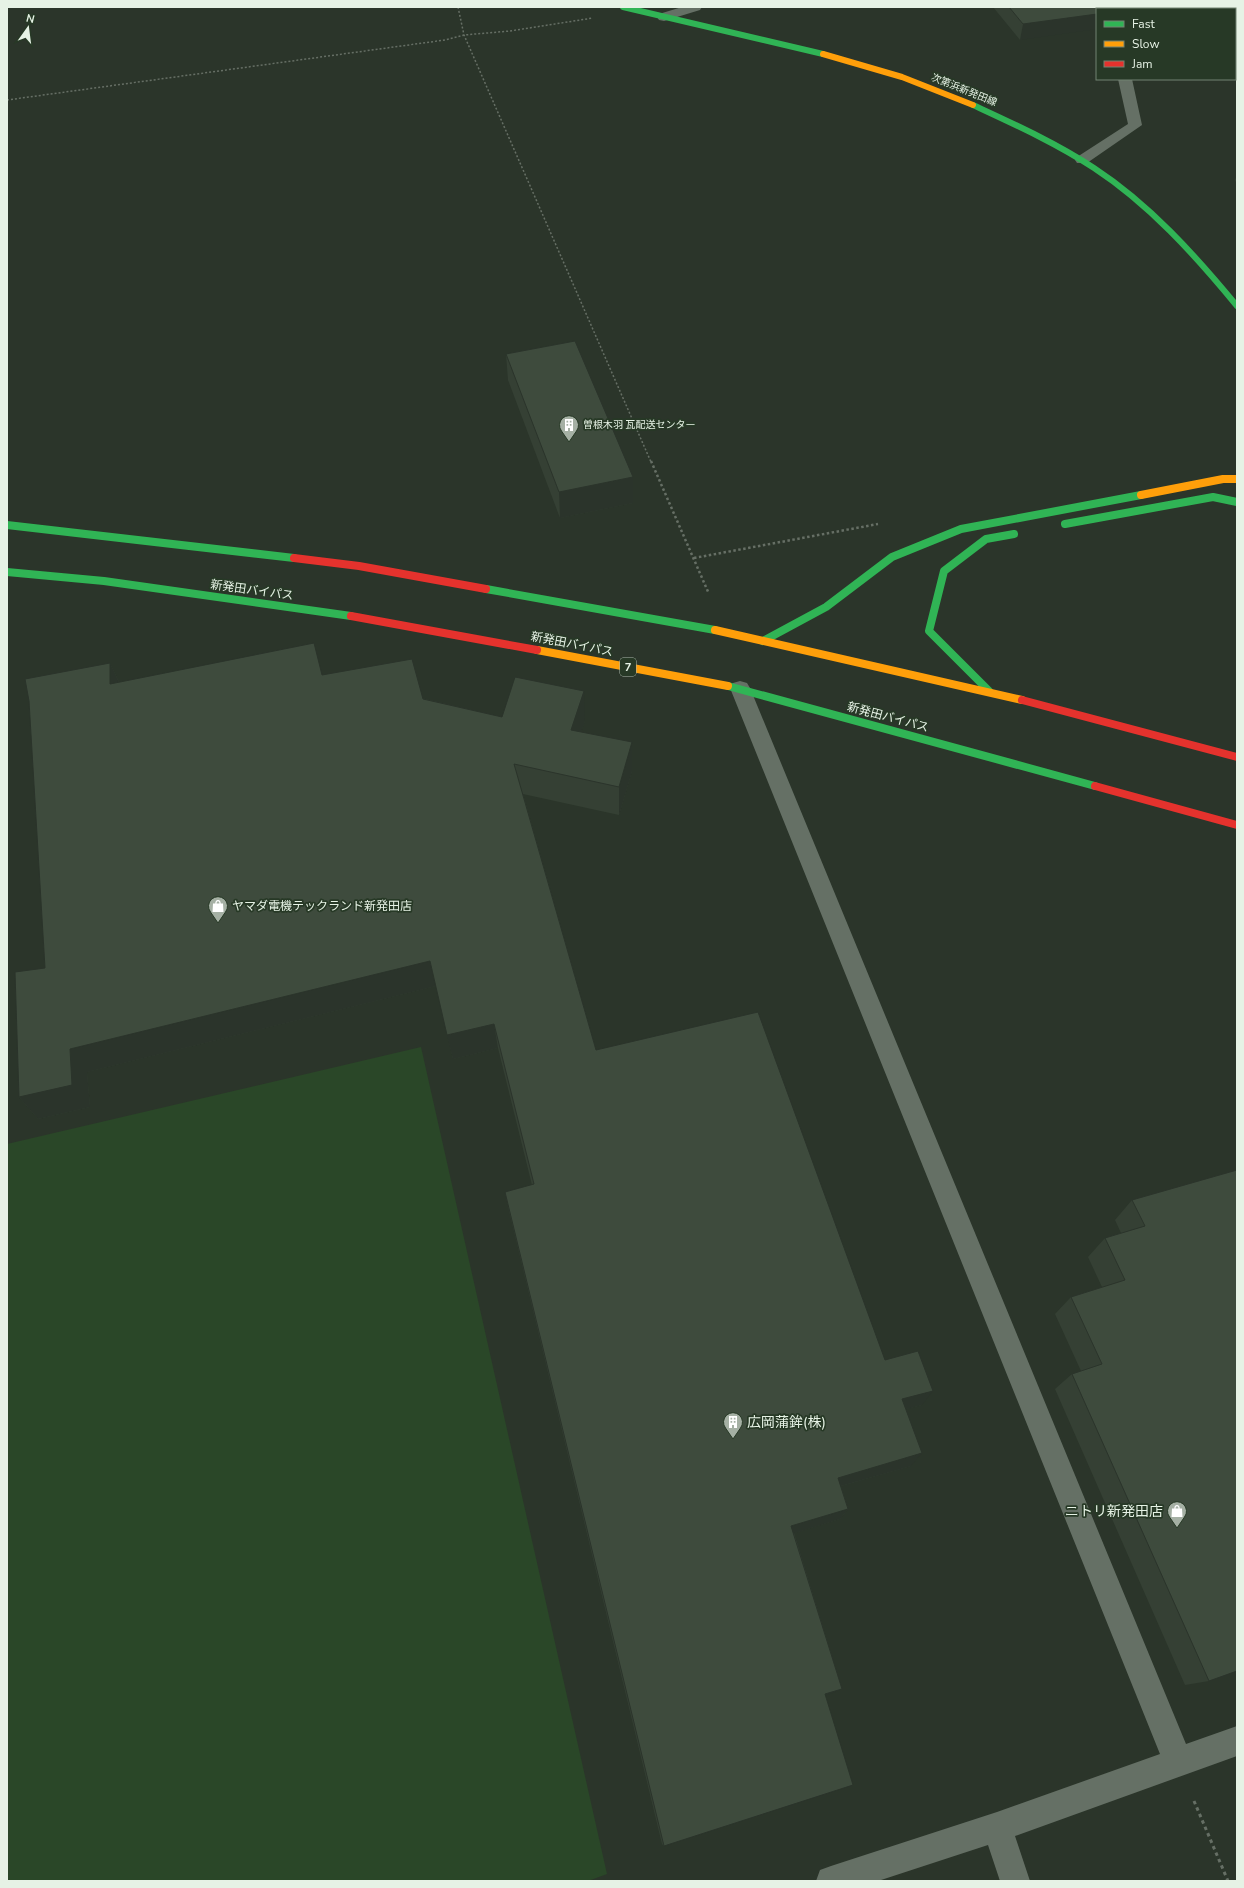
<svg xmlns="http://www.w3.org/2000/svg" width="1244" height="1888" viewBox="0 0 1244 1888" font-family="'Nunito Sans','Noto Sans JP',sans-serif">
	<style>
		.green { fill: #2a4728 }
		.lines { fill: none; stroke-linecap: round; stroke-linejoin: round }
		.path-far2 { stroke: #666f65; stroke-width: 1.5; stroke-dasharray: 2 2; stroke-linecap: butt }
		.path-far1 { stroke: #666f65; stroke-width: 2.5; stroke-dasharray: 2.5 2.5; stroke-linecap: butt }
		.path { stroke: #666f65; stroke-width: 3; stroke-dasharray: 3.5 3.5; stroke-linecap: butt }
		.street { fill: #657065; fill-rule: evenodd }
		.fast-far1 { stroke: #30b455; stroke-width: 6 }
		.fast { stroke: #30b455; stroke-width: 8 }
		.slow-far1 { stroke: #ff9f0a; stroke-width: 6 }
		.slow { stroke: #ff9f0a; stroke-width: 8 }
		.jam { stroke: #e5322d; stroke-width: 8 }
		.wall { fill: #354034 }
		.shaded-wall { fill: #2b342b }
		.building { fill: #3e4b3d; stroke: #2b342b }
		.labels { text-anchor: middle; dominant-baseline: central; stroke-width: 3.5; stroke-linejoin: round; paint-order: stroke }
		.far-street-label { font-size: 10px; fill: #e6f2e5; stroke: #273926 }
		.far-poi-label { font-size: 10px; fill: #e6f2e5; stroke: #273926; text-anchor: start }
		.shield { fill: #273926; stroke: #adbaac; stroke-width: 1 }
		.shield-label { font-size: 11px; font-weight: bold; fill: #e6f2e5 }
		.street-label { font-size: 12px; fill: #e6f2e5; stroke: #273926 }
		.poi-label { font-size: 12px; fill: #e6f2e5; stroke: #273926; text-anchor: start }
		.near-poi-label { font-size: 14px; fill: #e6f2e5; stroke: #273926; text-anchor: start }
	</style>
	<rect width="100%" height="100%" fill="#2b352a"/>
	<path class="green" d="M421 1047 607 1874 588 1881H7V1144Z"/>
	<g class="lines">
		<path class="path-far2" d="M458 7 464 35 651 462
			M7 100 445 40 464 35 510 31 593 18"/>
		<path class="path-far1" d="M651 461 709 594
			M694 558 878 524"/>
		<path class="path" d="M1194 1801 1228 1881"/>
		<path class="street" d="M682 7H702L700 10 664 21 659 20 657 17 659 14Z
			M1118 79H1132L1142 125 1087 163H1077L1075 160 1077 157 1128 124Z
			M740 681 747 683 750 688 1186 1744 1237 1726V1756L1015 1836 1030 1881H1000L988 1845 878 1881H816L820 1870 831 1866 997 1812 1160 1754 730 688 733 683Z"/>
		<path class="fast-far1" d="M623 7 823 54
			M973 105C1014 124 1056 143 1094 168 1149 204 1195 255 1237 306"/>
		<path class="fast" d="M1065 524 1213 497 1237 502
			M7 525 294 558
			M7 572 104 581 351 616
			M486 589 715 630
			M763 641 826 607 892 557 961 529 1141 495
			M728 686 1095 786
			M989 691 929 631 944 571 986 539 1014 534"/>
		<path class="slow-far1" d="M823 54 902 77 973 105"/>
		<path class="slow" d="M1141 495 1223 479H1237
			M715 630 1022 700
			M537 650 728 686"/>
		<path class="jam" d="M294 558 359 566 486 589
			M351 616 537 650
			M1022 700 1237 757
			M1095 786 1237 825"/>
	</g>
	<path class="wall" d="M993 7H1235V9H1097L1020 40Z
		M1237 175V185L1235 180Z
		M506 354 633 477V503L560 518 508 380Z
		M110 663 119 682 323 675 502 717 585 721 581 732 632 771 619 815 523 794 596 1050 885 1360 922 1405 906 1409 911 1466 841 1486 848 1509 840 1519 794 1533 842 1689 826 1695 664 1846 662 1844 509 1211 505 1192 532 1185 498 1048 453 1059 436 986 87 1072 90 1107 38 1119 19 1097 45 968Z
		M1237 1170 1209 1681 1185 1685 1055 1389 1072 1374 1081 1371 1055 1314 1071 1297 1102 1287 1088 1257 1105 1238 1121 1233 1115 1220 1132 1200Z"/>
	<path class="shaded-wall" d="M1148 7H1153L1152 9H1134Z
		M1097 14V29L1020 40 1023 24Z
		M633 477V503L560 518 559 492Z
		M314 643 322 673 330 704 322 675Z
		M110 663 124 693 110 684Z
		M584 691 585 721 572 759 571 730Z
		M632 742V771L619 815V787Z
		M430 961 436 986 87 1072 90 1107 38 1119 19 1097 70 1049Z
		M494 1024 498 1048 453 1059 447 1035Z
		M933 1391 922 1405 892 1413 902 1399Z
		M922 1453 911 1466 830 1489 838 1478Z
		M848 1509 840 1519 785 1536 791 1526Z
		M842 1689 833 1693 818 1698 825 1694Z"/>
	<path class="building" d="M1009 7H1148L1134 9H1097V14L1023 24Z
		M1153 7H1235V9H1154Z
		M575 341 633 477 559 492 506 354Z
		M314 643 322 675 412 659 423 699 502 717 515 677 584 691 571 730 632 742 619 787 514 764 596 1050 758 1012 885 1360 918 1351 933 1391 902 1399 922 1453 838 1478 848 1509 791 1526 842 1689 825 1694 853 1785 664 1846 505 1192 534 1184 494 1024 447 1035 430 961 70 1049 72 1085 19 1097 15 972 45 968 29 701 25 679 110 663V684Z
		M1237 1170V1671L1209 1681 1072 1374 1102 1364 1071 1297 1125 1280 1105 1238 1145 1226 1132 1200Z"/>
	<defs>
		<g id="building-pin" transform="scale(1)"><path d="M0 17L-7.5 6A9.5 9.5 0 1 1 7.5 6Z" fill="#a5b0a4" stroke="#273926"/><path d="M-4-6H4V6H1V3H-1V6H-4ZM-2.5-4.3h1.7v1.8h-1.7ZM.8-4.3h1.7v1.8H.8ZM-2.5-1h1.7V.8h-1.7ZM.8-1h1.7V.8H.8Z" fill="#fff"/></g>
		<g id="shop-pin" transform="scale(1)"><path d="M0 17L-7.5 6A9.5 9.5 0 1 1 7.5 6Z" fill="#a5b0a4" stroke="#273926"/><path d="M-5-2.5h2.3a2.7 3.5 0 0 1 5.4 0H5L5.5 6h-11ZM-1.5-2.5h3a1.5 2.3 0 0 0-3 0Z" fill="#fff"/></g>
	</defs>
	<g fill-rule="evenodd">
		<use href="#building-pin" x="569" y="425"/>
		<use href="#shop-pin" x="218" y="906"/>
		<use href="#building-pin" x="733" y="1422"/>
		<use href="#shop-pin" x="1177" y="1511"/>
	</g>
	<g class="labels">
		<g class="far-street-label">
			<text transform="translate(964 90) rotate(22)">次第浜新発田線</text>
		</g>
		<g class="far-poi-label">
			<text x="583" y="425">曽根木羽 瓦配送センター</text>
		</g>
		<rect class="shield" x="620" y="658" width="16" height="18" rx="3"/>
		<g class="shield-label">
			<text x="628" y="667">7</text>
		</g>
		<g class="street-label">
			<text transform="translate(252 590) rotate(8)">新発田バイパス</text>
			<text transform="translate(572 644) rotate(11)">新発田バイパス</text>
			<text transform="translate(888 717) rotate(15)">新発田バイパス</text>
		</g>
		<g class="poi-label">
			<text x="232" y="906">ヤマダ電機テックランド新発田店</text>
		</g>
		<g class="near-poi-label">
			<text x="747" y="1422">広岡蒲鉾(株)</text>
			<text x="1163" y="1511" text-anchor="end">ニトリ新発田店</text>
		</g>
	</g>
	<rect width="1244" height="1888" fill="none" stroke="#e6f2e5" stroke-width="16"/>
	<rect x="1096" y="8" width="140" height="72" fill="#273926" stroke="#738372"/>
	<rect x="1104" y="21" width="20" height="6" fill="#30b455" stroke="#738372"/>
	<text x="1132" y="28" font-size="12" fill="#e6f2e5">Fast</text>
	<rect x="1104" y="41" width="20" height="6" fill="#ff9f0a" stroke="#738372"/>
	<text x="1132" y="48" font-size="12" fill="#e6f2e5">Slow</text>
	<rect x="1104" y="61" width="20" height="6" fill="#e5322d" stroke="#738372"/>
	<text x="1132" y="68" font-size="12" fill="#e6f2e5">Jam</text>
	<g transform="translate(28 28) rotate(14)" stroke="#273926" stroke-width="3" paint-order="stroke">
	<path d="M0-3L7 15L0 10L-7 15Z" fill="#e6f2e5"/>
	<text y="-6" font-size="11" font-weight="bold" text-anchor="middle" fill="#e6f2e5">N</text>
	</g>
</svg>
